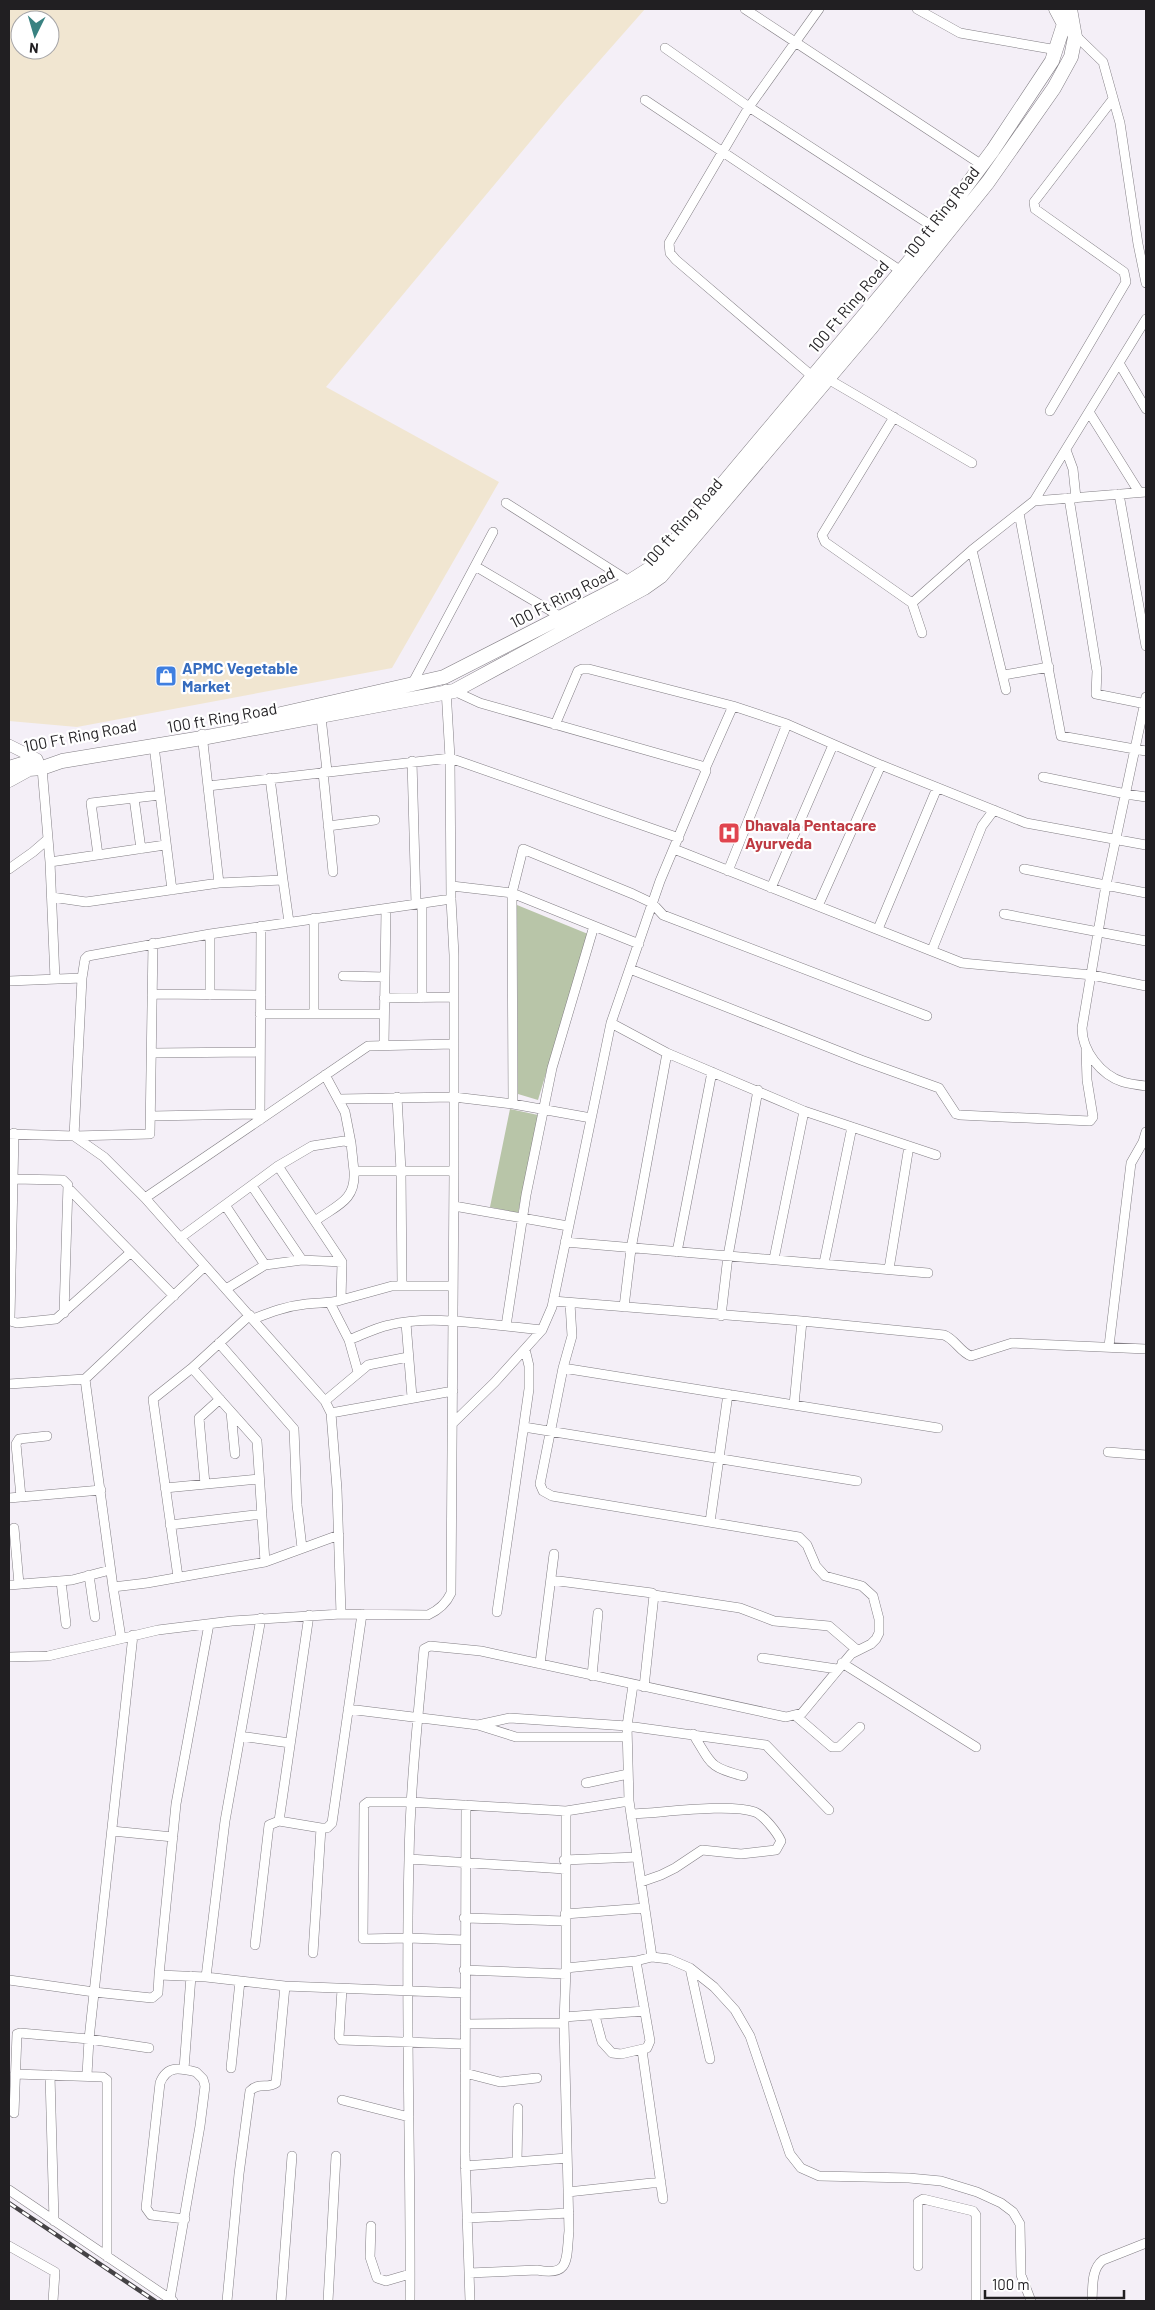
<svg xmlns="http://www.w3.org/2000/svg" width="1155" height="2310" viewBox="0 0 1155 2310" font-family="Barlow,sans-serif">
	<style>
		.industrial { fill: #f1e6d1; fill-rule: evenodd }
		.green { fill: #b8c5a8 }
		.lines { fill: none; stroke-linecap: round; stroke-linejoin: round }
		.minor-casing { stroke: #827e84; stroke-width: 10 }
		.tertiary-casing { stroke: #827e84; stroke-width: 12 }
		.primary-casing { stroke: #827e84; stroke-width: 15 }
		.minor { stroke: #fff; stroke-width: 9 }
		.tertiary { stroke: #fff; stroke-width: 11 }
		.primary { stroke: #fff; stroke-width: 14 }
		.rail-casing { stroke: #454346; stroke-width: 4.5 }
		.rail { stroke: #fff; stroke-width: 2.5; stroke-dasharray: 8; stroke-linecap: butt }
		.labels { text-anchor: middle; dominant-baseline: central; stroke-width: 4.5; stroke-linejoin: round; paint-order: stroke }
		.street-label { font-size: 16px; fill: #211f22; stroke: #fff }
		.shop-label { font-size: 16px; font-weight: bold; fill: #366cbe; stroke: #fff; text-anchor: start }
		.health-label { font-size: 16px; font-weight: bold; fill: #be3a42; stroke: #fff; text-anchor: start }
	</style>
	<rect width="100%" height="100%" fill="#f4eff7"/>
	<path class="industrial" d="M9 9H645L564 101 326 387 499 482 392 668 77 727 9 721ZM20 20H50V50H20Z"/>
	<path class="green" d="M517 905 588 934 538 1100 518 1094Z
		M510 1109 538 1115 518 1213 490 1207Z"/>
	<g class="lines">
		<g class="minor-casing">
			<path id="minor" d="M745 9 982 165
				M917 9 960 33 1057 50
				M1073 33 1103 62 1120 123 1138 244 1146 283
				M665 48 749 107 935 228
				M645 100 901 271
				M1119 363 1146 409
				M812 376 676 260 670 253 669 243 749 107 819 9
				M828 379 972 463
				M1050 411 1126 282 1124 272 1035 209 1034 202 1113 99
				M1089 412 1139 492
				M894 417 822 535 825 542 912 603 922 633
				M1066 450 1073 469 1076 498
				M1119 494 1146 646
				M1069 498 1097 671 1096 694 1146 704
				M1034 501 1146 492
				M506 503 629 581
				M1019 513 1061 736 1146 751
				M972 550 1006 690
				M475 566 561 617
				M912 603 972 550 1034 501 1146 319
				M1004 675 1049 667
				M411 686 493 532
				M1146 697 1106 885 1082 1028C1082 1051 1101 1075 1123 1082 1130 1084 1138 1085 1146 1086
				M321 717 327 771
				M555 725 578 671 582 669H589L733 706 787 724 881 765 1026 823 1146 845
				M202 734 219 883 283 880 289 922
				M154 746 172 890
				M412 761 416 904
				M42 768 50 862 55 979
				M705 769 733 706
				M323 772 333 872
				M1043 777 1126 794 1146 797
				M270 778 283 880
				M208 786 450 758 679 838
				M134 798 141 849
				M328 826 375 820
				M674 849 962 963 1092 975 1146 986
				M98 855 91 803 160 795
				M50 862 165 845
				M9 869 33 852 48 839
				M1024 869 1146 893
				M728 871 787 724
				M771 888 833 745
				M52 897 86 902 219 883
				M422 904V998
				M818 906 881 765
				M1004 914 1146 941
				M314 918V1014
				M594 926 639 944
				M878 929 937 788
				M153 943 150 1134 74 1136 82 978 85 959 88 956 210 934 451 899
				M932 950 982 826 994 810
				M630 969 861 1060 939 1088 956 1114 960 1115 1090 1121 1093 1117 1087 1080 1086 1049
				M343 976 385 977
				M9 981 82 978
				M152 994 261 995
				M210 995V934
				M384 998 454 997
				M260 1014H384
				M611 1023 667 1053 804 1111 936 1155
				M384 1045 386 909
				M152 1053 260 1052
				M325 1075 345 1112 351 1143
				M397 1097 401 1171 402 1286
				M339 1099 454 1097 513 1104 591 1118
				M513 1104 512 893 523 849 633 894 652 903 663 915 927 1016
				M151 1116 260 1114
				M260 1120 261 926
				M9 1134 74 1136 104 1157 145 1198 325 1401 331 1413 337 1489 341 1614 232 1621 158 1630 48 1656 9 1657
				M13 1179 63 1180 68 1185 64 1313
				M252 1186 302 1260 342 1262
				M69 1189 174 1296
				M145 1198 368 1046 454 1044
				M225 1205 265 1265 226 1289
				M454 1206 568 1226
				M315 1221C337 1205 356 1201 354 1171
				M180 1238 278 1166 312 1146 344 1141 351 1143 354 1171H454
				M565 1242 928 1273
				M677 1252 712 1072
				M774 1259 804 1111
				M824 1263 852 1127
				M265 1265 302 1260
				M205 1266 85 1379 113 1587 147 1583 265 1562 339 1535
				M889 1269 909 1146
				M341 1300 392 1286H453
				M553 1301 802 1321 944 1335C955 1339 960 1352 971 1356L1012 1343 1146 1349
				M330 1303 349 1340 358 1372
				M624 1307 631 1249 667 1053
				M250 1315 192 1368 257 1441 265 1562
				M721 1316 728 1256 758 1090
				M253 1319C271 1312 287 1306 306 1304 318 1302 329 1304 341 1300L342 1262 278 1166
				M9 1321 10 1318 14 1133
				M10 1321 17 1323 56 1319 130 1253
				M406 1323 412 1397
				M506 1326 542 1330
				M349 1340C362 1335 375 1328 389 1325 426 1316 468 1322 506 1326L526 1195 552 1068 594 926 512 893 452 886
				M219 1343 294 1429 297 1505 302 1548
				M1109 1346 1131 1163 1143 1142 1146 1132
				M563 1368 938 1428
				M9 1384 85 1379
				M325 1401 368 1365 408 1357
				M794 1405 802 1321
				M231 1412 235 1454
				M331 1413 453 1391
				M452 1424 495 1382 542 1330 552 1307 611 1023 660 881 706 771 702 766 480 703 454 691
				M524 1427 857 1481
				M1108 1452 1146 1455
				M205 1484 199 1418 220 1399
				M165 1488 259 1479
				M21 1497 16 1444 19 1439 47 1436
				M9 1498 101 1490
				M710 1522 728 1394
				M170 1525 262 1514
				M14 1528 19 1584
				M89 1575 95 1617
				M178 1577 153 1399 192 1368
				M551 1580 652 1593 654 1595 644 1687
				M61 1581 66 1624
				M9 1585 72 1580 110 1570
				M113 1587 121 1638
				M654 1595 740 1608 774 1621 829 1626 857 1650
				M497 1612 529 1389V1366L525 1349
				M341 1614 428 1615C439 1610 446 1604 451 1593L454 1171V955L451 899 450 758 446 689
				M309 1615 279 1821 321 1828H327L332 1823 362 1614
				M209 1624 176 1804 159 1975 206 1977 285 1986 464 1993
				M762 1658 837 1669
				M842 1663 976 1747
				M540 1664 554 1554
				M592 1676 598 1613
				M348 1709 478 1725 510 1718 627 1726 633 1685
				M796 1716 832 1747H839L860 1727
				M478 1725 516 1737H627
				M693 1734C712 1764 708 1767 743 1776
				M240 1736 290 1743
				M586 1783 628 1774
				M466 1805 465 2154 470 2301
				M631 1814C662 1813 728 1803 755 1812 764 1816 777 1832 781 1841L776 1850 741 1854 702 1850 675 1868 661 1875 641 1882
				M112 1831 173 1837
				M409 1859 565 1869
				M564 1860 637 1857
				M565 1914 645 1908
				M464 1918 565 1921
				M464 1940 408 1938 363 1939 364 1805 368 1802H411L566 1811 629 1801
				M255 1945 269 1825 279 1821
				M313 1953 321 1828
				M652 1957 629 1801 627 1726 766 1745 829 1810
				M566 1968 636 1961 652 1957 669 1959 690 1968 714 1987 735 2010 750 2036 790 2154 801 2168 819 2176 909 2178 941 2181 977 2192 1001 2203 1013 2212 1020 2224 1021 2275 1031 2301
				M690 1968 710 2059
				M464 1970 566 1974
				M206 1977 225 1821 261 1618
				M9 1980 94 1992 152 1998 158 1993 159 1975
				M342 1989 339 2037 341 2040 465 2044
				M595 2016 602 2042 612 2053 621 2054 647 2048 650 2041 636 1961
				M564 2017 644 2011
				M465 2024 564 2023
				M642 2050 663 2199
				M231 2068 240 1981
				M184 2069 191 1976
				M465 2073 500 2082 537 2078
				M15 2074 103 2077 107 2080V2257
				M50 2075 54 2221
				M87 2075 89 2039 133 1635
				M342 2100 409 2117
				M14 2113 17 2034 20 2033 89 2039 149 2048
				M517 2162 518 2108
				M465 2166 567 2158
				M9 2190 173 2301
				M568 2192 661 2182
				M467 2218 569 2213
				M371 2226 370 2257 377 2278 386 2281 410 2274
				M9 2246 55 2272 53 2301
				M918 2266V2202L923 2199 973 2211 976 2215V2301
				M469 2273 537 2270C571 2277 566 2258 569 2231L564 2023 566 1968V1811
				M170 2299 200 2126 205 2086 203 2079 196 2072C180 2068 167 2065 160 2083L146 2208 151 2215 185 2219
				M227 2301 239 2174 250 2091C258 2082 268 2089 276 2083L285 1986
				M281 2301 292 2156
				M328 2301 336 2156
				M410 2301C411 2154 405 2007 409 1860 410 1789 418 1719 424 1649L430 1646 481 1651 786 1717 802 1713 851 1654 871 1644 876 1639 879 1633V1619L873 1596 862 1586 825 1576 816 1566 807 1545 799 1537 552 1496 543 1491 540 1484 563 1368 572 1336 570 1303
				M1092 2301C1093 2287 1091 2269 1103 2260L1146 2243"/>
		</g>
		<g class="tertiary-casing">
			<path id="tertiary" d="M9 745 37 759 39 764"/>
		</g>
		<g class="primary-casing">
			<path id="primary" d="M255 720 444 677 624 585 654 566 918 251 993 150 1052 61 1064 24 1056 9
				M9 768 32 761
				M9 780 29 769 42 768 62 761 202 738 454 691 644 588 661 576 870 329 988 182 1054 88 1071 57 1075 37 1070 9"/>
		</g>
		<use href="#minor" class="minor"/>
		<use href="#tertiary" class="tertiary"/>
		<use href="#primary" class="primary"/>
		<g class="rail-casing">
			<path id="rail" d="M9 2203 155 2301"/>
		</g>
		<use href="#rail" class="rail"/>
	</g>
	<defs>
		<g id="shop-square" transform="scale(1.125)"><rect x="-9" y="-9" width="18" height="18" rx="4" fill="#3f7fe0" stroke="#fff"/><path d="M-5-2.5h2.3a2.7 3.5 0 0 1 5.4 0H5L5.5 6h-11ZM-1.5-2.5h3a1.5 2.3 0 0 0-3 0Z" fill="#fff"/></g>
		<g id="hospital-square" transform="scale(1.125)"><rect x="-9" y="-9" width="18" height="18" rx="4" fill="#e0444e" stroke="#fff"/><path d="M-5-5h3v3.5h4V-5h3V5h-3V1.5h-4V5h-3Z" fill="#fff"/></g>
	</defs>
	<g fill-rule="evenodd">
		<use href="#shop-square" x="166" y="676"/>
		<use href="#hospital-square" x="729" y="833"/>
	</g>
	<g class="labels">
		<g class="street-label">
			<text transform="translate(941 212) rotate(-52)">100 ft Ring Road</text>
			<text transform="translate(848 306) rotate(-50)">100 Ft Ring Road</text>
			<text transform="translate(682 522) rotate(-49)">100 ft Ring Road</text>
			<text transform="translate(562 597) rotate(-27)">100 Ft Ring Road</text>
			<text transform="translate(222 717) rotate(-10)">100 ft Ring Road</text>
			<text transform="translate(80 735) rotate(-11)">100 Ft Ring Road</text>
		</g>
		<g class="shop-label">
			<text x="182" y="667">APMC Vegetable<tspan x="182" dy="18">Market</tspan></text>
		</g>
		<g class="health-label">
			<text x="745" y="824">Dhavala Pentacare<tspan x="745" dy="18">Ayurveda</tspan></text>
		</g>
	</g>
	<rect width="1155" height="2310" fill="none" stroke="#211f22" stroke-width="20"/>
	<g transform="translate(35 35) rotate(185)"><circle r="24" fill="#ffffff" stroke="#a6a5a7"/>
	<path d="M0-4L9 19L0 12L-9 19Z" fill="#398281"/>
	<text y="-8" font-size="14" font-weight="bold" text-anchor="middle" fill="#211f22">N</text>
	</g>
	<path d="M985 2290v8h139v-8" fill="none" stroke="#211f22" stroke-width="2.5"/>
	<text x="992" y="2290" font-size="15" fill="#211f22" stroke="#ffffff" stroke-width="4" paint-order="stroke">100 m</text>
</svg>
